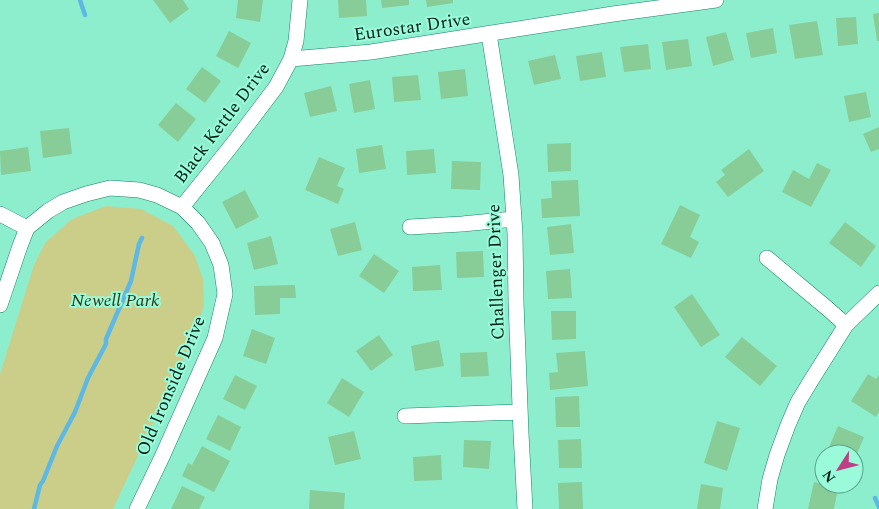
<svg xmlns="http://www.w3.org/2000/svg" width="879" height="509" viewBox="0 0 879 509" font-family="Spectral,serif">
	<style>
		.green { fill: #cace89 }
		.lines { fill: none; stroke-linecap: round; stroke-linejoin: round }
		.stream { stroke: #5db9e4; stroke-width: 4.5 }
		.building { fill: #88cd97 }
		.minor-casing { stroke: #138469; stroke-width: 16 }
		.minor { stroke: #fff; stroke-width: 15 }
		.labels { text-anchor: middle; dominant-baseline: central; stroke-width: 4; stroke-linejoin: round; paint-order: stroke }
		.street-label { font-size: 18px; fill: #001d14; stroke: #9afbdb }
		.park-label { font-size: 18px; font-style: italic; fill: #363713; stroke: #9afbdb }
	</style>
	<rect width="100%" height="100%" fill="#8deece"/>
	<path class="green" d="M106 206 141 209 173 226 195 256 203 279 204 304 198 328 113 509H0V374L34 265 45 243 72 219Z"/>
	<g class="lines">
		<path class="stream" d="M80 0 85 15
			M875 498 879 507
			M34 509 40 485 43 481 57 446 75 412 88 378 106 344V339L131 281 139 244 142 238"/>
	</g>
	<path class="building" d="M153 0H183L189 9 170 23Z
		M238 0H263L260 22 236 18Z
		M338 0H366L367 16 339 18Z
		M381 0H409V5L382 8Z
		M426 0H453V3L427 7Z
		M879 13V41H877L873 14Z
		M856 17 858 44 838 46 836 18Z
		M817 21 823 55 795 59 789 25Z
		M773 28 777 53 751 58 746 33Z
		M229 31 251 43 238 68 216 56Z
		M726 32 734 60 713 66 706 37Z
		M688 39 692 66 666 70 662 42Z
		M648 44 651 69 624 72 620 47Z
		M602 52 606 77 580 81 576 56Z
		M555 55 561 79 534 85 528 61Z
		M202 67 221 81 205 103 186 89Z
		M465 69 468 96 441 99 438 72Z
		M418 75 421 100 394 102 392 77Z
		M370 80 375 109 354 113 349 84Z
		M331 86 337 111 310 117 304 93Z
		M866 92 871 117 849 122 844 96Z
		M176 103 196 119 178 142 158 125Z
		M879 127V149L871 152 863 134Z
		M69 128 72 154 43 158 40 131Z
		M571 143V171L548 172 547 144Z
		M382 145 386 169 359 173 356 149Z
		M28 147 31 171 1 175 0 151Z
		M434 149 436 173 407 175 406 151Z
		M749 149 764 171 728 197 716 182 725 175 721 170Z
		M319 157 345 168 337 186 344 189 338 204 305 190Z
		M452 161 481 162 480 190 451 189Z
		M817 163 831 170 811 207 782 192 793 170 809 179Z
		M578 180 580 216 542 218 541 199 552 198 551 181Z
		M245 190 259 217 236 229 222 202Z
		M680 205 700 215 690 237 699 242 691 258 661 244Z
		M355 222 362 250 338 256 330 229Z
		M845 222 876 246 861 267 829 243Z
		M571 224 574 253 550 255 547 227Z
		M271 236 278 264 254 270 247 243Z
		M483 251 484 277 457 278 456 252Z
		M374 254 399 271 384 293 359 276Z
		M440 265 442 290 413 291 412 267Z
		M570 269 572 298 548 299 546 271Z
		M295 285 296 298H280V314L255 315 254 286Z
		M692 294 720 335 701 347 674 307Z
		M551 311H576V339L552 340Z
		M252 329 275 338 266 364 243 356Z
		M379 335 393 355 371 371 356 351Z
		M742 337 777 366 760 386 725 357Z
		M439 340 444 366 415 371 411 346Z
		M585 351 588 386 550 390 549 373 558 372 556 353Z
		M487 352 489 376 461 377 460 353Z
		M868 374 876 379 879 375V412L876 417 851 401Z
		M235 375 257 386 245 410 223 399Z
		M342 378 364 392 349 417 327 403Z
		M579 396 580 427H556L555 397Z
		M218 415 241 427 230 451 206 439Z
		M717 421 740 428 727 471 704 463Z
		M838 426 864 437 854 461V454H826Z
		M354 431 361 459 335 465 328 437Z
		M581 439 582 468H559L558 440Z
		M464 440 491 441 489 469 463 467Z
		M202 446 230 461 214 492 182 476 188 463 192 465Z
		M441 455 442 480 414 481 413 457Z
		M582 482 583 509H559L558 483Z
		M814 482 838 488 834 509H808Z
		M701 484 723 488 720 509H697Z
		M182 486 205 497 199 509H171Z
		M310 490 345 493 344 509H309Z"/>
	<g class="lines">
		<g class="minor-casing">
			<path id="minor" d="M489 34 511 175 515 234 516 302 521 433 525 509
				M291 59 371 52 613 14 716 0
				M182 207 232 145 276 87 291 59 296 41 300 0
				M0 214 27 228
				M410 227 462 224 514 219
				M767 258 828 309 846 325
				M0 305 20 246 27 228 48 211 63 202 86 194 110 188 139 190 157 195 182 207 198 223 212 243 221 265 225 294 215 338 162 457 137 509
				M405 416 520 412
				M765 509 770 479 777 455 788 425 798 402 812 379 846 325 879 293"/>
		</g>
		<use href="#minor" class="minor"/>
	</g>
	<g class="labels">
		<g class="street-label">
			<text transform="translate(412 27) rotate(-8)">Eurostar Drive</text>
			<text transform="translate(222 123) rotate(-53)">Black Kettle Drive</text>
			<text transform="translate(496 272) rotate(-92)">Challenger Drive</text>
			<text transform="translate(171 386) rotate(-67)">Old Ironside Drive</text>
		</g>
		<g class="park-label">
			<text x="115" y="300">Newell Park</text>
		</g>
	</g>
	<g transform="translate(839 469) rotate(234)"><circle r="24" fill="#9afbdb" stroke="#5ca28b"/>
	<path d="M0-4L9 19L0 12L-9 19Z" fill="#c03e85"/>
	<text y="-8" font-size="14" font-weight="bold" text-anchor="middle" fill="#001d14">N</text>
	</g>
</svg>
